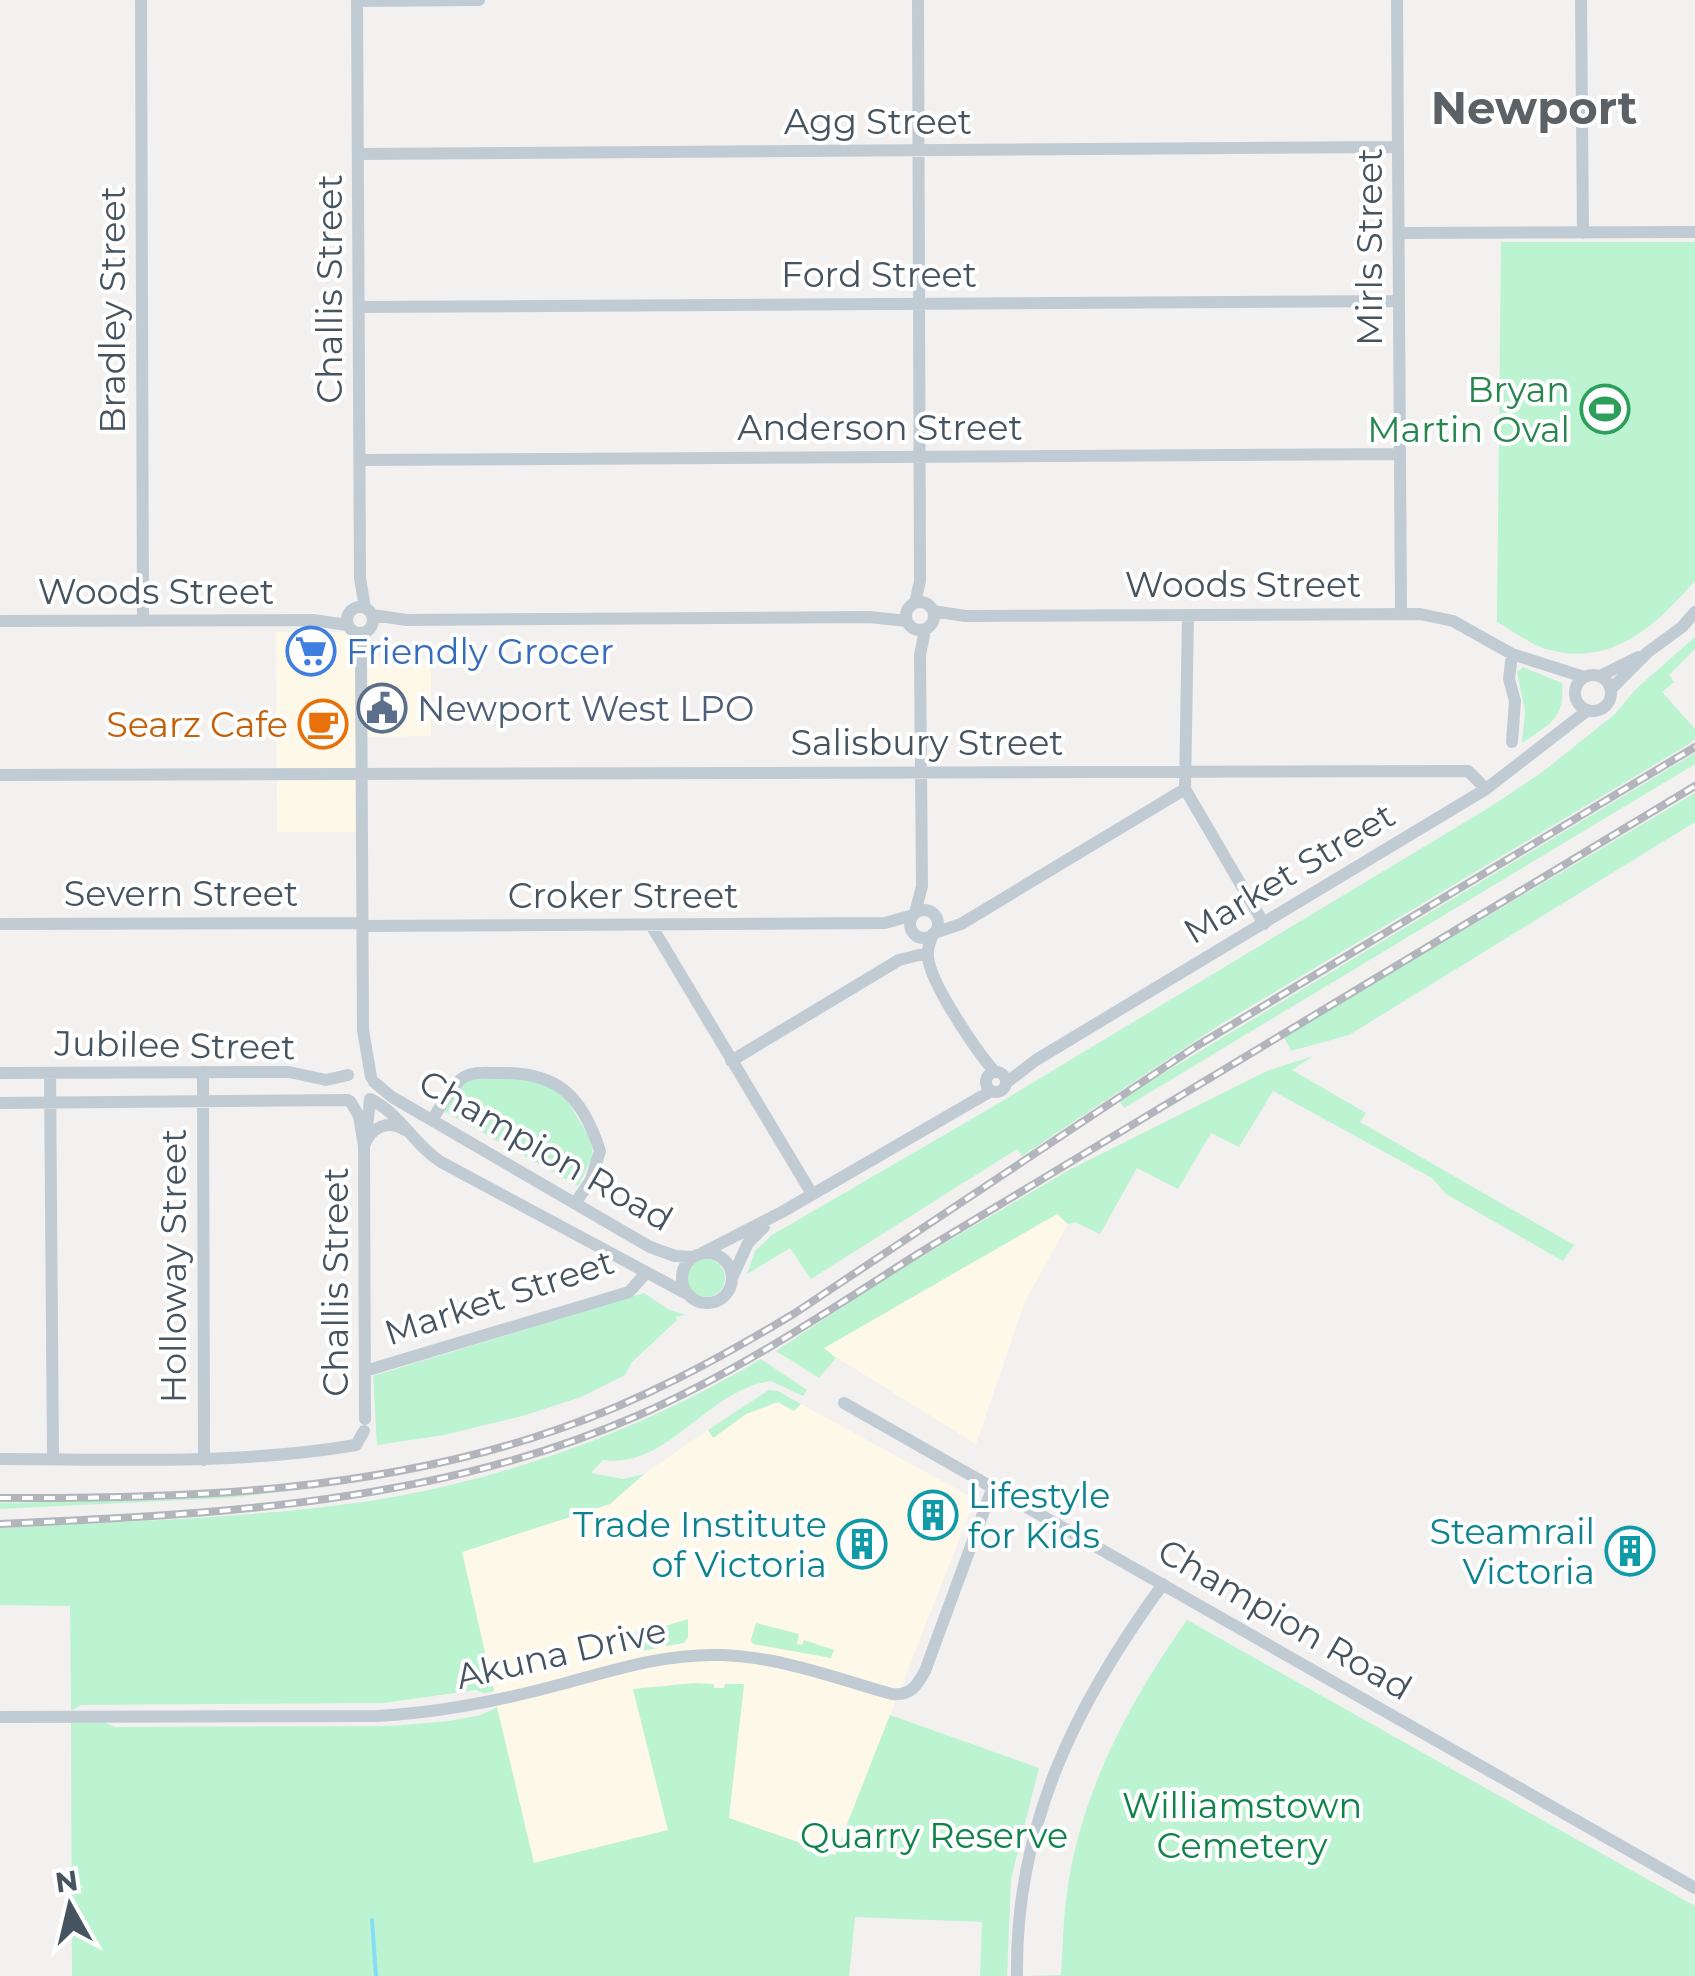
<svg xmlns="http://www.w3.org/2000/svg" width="1695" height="1976" viewBox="0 0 1695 1976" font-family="Montserrat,sans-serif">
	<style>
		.commercial { fill: #fef8e9 }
		.green { fill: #bcf3d1 }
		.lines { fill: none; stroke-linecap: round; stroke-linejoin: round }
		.stream { stroke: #85ddf4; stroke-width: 4 }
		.minor { stroke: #c0cbd3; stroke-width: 12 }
		.rail-casing { stroke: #b2b5bb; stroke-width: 8 }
		.rail { stroke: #fff; stroke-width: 4; stroke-dasharray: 11; stroke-linecap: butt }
		.labels { text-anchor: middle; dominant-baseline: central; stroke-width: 8; stroke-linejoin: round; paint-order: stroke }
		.street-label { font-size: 35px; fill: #465460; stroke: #fff }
		.leisure-label { font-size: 35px; fill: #27864d; stroke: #fff; text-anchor: end }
		.shop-label { font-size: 35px; fill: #366cbe; stroke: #fff; text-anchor: start }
		.service-label { font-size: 35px; fill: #4e5e75; stroke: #fff; text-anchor: start }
		.food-label { font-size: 35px; fill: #c56008; stroke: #fff; text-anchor: end }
		.culture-label { font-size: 35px; fill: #0d838f; stroke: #fff; text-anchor: end }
		.park-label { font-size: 35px; fill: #0f8349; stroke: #fff }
		.district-label { font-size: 45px; font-weight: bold; fill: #5c6166; stroke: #fff }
	</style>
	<rect width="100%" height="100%" fill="#f3f0f0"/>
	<path class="commercial" d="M276 632H344L355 639 356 658H431V736L356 737V832H277Z
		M1057 1214 1068 1224 1025 1301 976 1444 823 1349Z
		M778 1402 794 1411 801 1404 975 1499 835 1855 728 1818 744 1685 725 1684 724 1688H713V1684L694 1683 633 1689 668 1830 533 1863 461 1552 610 1504 644 1474 708 1430 714 1438 746 1414Z"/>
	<path class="green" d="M1501 242H1695V581C1655 626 1612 668 1546 649 1529 644 1512 630 1497 622Z
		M1695 637V649L1669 675 1674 682 1662 692 1695 729V739L1689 744 1221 1024 1022 1156 1017 1149 811 1279 790 1248 747 1274 755 1251 772 1235 989 1109 1490 807 1541 773 1615 714 1636 689Z
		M1523 667 1562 683C1565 719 1550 724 1522 743L1525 711 1517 672Z
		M1695 753V764L1202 1061 1124 1108 1119 1100Z
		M1695 793V822L1349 1035 1291 1051 1284 1037Z
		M1313 1056 1292 1070 1366 1113 1360 1122 1574 1245 1563 1261 1446 1194 1432 1178 1273 1091 1239 1147 1211 1133 1178 1189 1137 1168 1100 1234 1075 1222 1068 1224 1057 1214 824 1348 836 1358 819 1378 776 1351 892 1274 1071 1169 1267 1071Z
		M527 1076 564 1095 591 1140 593 1156 578 1186 444 1111 465 1080Z
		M687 1278a19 19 0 1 1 38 0a19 19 0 1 1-38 0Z
		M644 1293 668 1309 686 1315 675 1317 677 1320 632 1362 625 1375 581 1397 522 1416 444 1435 377 1445 373 1376Z
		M761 1359 807 1390 803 1396 771 1381C707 1389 669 1469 603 1460L591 1473 623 1479 644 1474 610 1504 462 1552 494 1691 484 1693 476 1690 383 1703 81 1705 71 1711 70 1606 0 1605V1528C121 1521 243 1519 363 1502 501 1481 641 1431 761 1359Z
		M769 1390 778 1391 801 1404 794 1411 778 1402 746 1414 713 1438 708 1430Z
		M334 1486 227 1498 0 1509V1503L181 1499Z
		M688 1619V1637L684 1643 666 1646 665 1626Z
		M1187 1620 1695 1906V1976H1025L1061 1975C1063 1939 1064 1903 1071 1868 1089 1777 1134 1695 1187 1620Z
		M756 1623 799 1634 797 1644 802 1645 804 1640 834 1650 831 1658 753 1644 751 1640Z
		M652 1626 659 1648 640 1651 635 1633 638 1629Z
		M694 1683 714 1684V1688H724L725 1684H744L729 1818 835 1855 890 1715 1039 1768 1011 1879 1007 1976H980L982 1922 855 1917 849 1976H72L71 1722H103L115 1727 391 1726 449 1721 481 1715 497 1707 534 1863 668 1830 633 1689Z"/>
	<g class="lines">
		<path class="stream" d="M372 1920 376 1976"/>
		<path class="minor" d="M141 0 143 621
			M357 0 360 578 365 608
			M1397 0 1401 613
			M1581 0 1583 233
			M357 1 479 0
			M358 154 1398 147
			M1399 233 1695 232
			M359 307 1399 301
			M360 460 1400 454
			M906 616a14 14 0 1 1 28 0a14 14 0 1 1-28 0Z
			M915 603 920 581 918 0
			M347 620a13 13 0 1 1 26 0a13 13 0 1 1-26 0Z
			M933 611 965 616 1420 614 1453 621 1512 654 1584 677
			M372 615 407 620 869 617 907 621
			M1188 615 1185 789 1264 924
			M0 621 313 620 347 625
			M366 632 361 659 363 1030 371 1077
			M1512 654 1509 679 1515 701 1512 742
			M1575 693a18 18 0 1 1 36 0a18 18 0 1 1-36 0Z
			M1600 676 1638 657
			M1611 689 1648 652 1682 627 1695 612
			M0 775 1468 771 1486 789
			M910 924a14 14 0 1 1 28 0a14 14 0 1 1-28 0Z
			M915 913 922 886 920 655 925 630
			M0 924 362 923
			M651 925 812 1194
			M362 926 885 923 913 915
			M934 933 961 924 1185 789
			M933 934C930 942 927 948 928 957 930 983 977 1052 995 1072
			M731 1061 899 960 927 953
			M986 1082a10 10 0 1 1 20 0a10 10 0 1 1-20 0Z
			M203 1072 204 1460
			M0 1073 289 1072 326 1080 348 1075
			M50 1073 53 1459
			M374 1082 392 1097 650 1247 675 1256 693 1257
			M1006 1083 1036 1060 1486 789 1588 710
			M370 1099C401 1114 413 1144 441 1162L687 1294
			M350 1101 359 1116 364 1146 365 1419
			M0 1103 348 1100
			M432 1120C440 1108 448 1091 459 1081 469 1071 484 1073 497 1073 557 1071 582 1095 600 1151L591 1180 576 1202
			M366 1138 370 1099
			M364 1146C371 1127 388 1119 405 1130
			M682 1278a25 25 0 1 1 50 0a25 25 0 1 1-50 0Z
			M702 1253 782 1212 991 1091
			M733 1276 748 1243 764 1227
			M365 1371 629 1292 646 1273
			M844 1403 1695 1888
			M0 1459C119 1459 238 1465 356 1445L364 1431
			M0 1717 377 1716C431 1713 482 1704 535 1691 597 1676 656 1653 721 1655 781 1657 835 1678 892 1694 910 1696 917 1686 925 1671L992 1489
			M1017 1976C1015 1825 1076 1703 1163 1584"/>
		<g class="rail-casing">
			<path id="rail" d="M0 1498C187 1499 378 1492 556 1430 641 1401 719 1359 795 1313L1195 1047 1695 747
				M0 1524C218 1514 436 1504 639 1415 740 1371 828 1311 921 1252L1695 786"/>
		</g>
		<use href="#rail" class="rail"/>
	</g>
	<defs>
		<g id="stadium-ring" transform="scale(2.5)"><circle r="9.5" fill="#fff" stroke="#2e9e5b" stroke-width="1.5"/><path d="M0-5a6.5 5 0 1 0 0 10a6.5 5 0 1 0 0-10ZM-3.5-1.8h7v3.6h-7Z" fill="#2e9e5b"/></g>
		<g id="supermarket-ring" transform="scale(2.5)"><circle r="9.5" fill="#fff" stroke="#3f7fe0" stroke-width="1.5"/><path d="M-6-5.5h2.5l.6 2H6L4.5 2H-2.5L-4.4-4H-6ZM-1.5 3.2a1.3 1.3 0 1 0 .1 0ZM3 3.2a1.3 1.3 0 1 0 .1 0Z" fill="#3f7fe0"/></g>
		<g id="civic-ring" transform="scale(2.5)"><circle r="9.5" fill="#fff" stroke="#5c6f8a" stroke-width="1.5"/><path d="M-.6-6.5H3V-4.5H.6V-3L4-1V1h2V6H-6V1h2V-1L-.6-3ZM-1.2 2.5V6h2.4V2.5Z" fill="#5c6f8a"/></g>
		<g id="cafe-ring" transform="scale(2.5)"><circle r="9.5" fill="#fff" stroke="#e8710a" stroke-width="1.5"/><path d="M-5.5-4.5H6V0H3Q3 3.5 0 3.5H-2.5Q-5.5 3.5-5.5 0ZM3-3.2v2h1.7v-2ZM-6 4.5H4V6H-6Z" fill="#e8710a"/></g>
		<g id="building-ring" transform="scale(2.5)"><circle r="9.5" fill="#fff" stroke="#0f9aa8" stroke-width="1.5"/><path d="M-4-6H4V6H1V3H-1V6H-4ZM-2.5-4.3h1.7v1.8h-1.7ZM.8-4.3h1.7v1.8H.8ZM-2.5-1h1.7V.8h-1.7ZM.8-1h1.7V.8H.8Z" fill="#0f9aa8"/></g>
	</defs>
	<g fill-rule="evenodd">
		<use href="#stadium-ring" x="1605" y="409"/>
		<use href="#supermarket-ring" x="311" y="651"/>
		<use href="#civic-ring" x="382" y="708"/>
		<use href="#cafe-ring" x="323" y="724"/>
		<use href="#building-ring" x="933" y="1515"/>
		<use href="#building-ring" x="862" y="1544"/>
		<use href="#building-ring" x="1630" y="1551"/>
	</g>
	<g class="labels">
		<g class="street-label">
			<text x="878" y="121">Agg Street</text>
			<text transform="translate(1369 247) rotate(-90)">Mirls Street</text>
			<text x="879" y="274">Ford Street</text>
			<text transform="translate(329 289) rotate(-90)">Challis Street</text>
			<text transform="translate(112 310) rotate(-90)">Bradley Street</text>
			<text x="880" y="427">Anderson Street</text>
			<text x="1243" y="584">Woods Street</text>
			<text x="156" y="591">Woods Street</text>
			<text x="927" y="742">Salisbury Street</text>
			<text transform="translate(1289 873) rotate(-31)">Market Street</text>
			<text x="181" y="893">Severn Street</text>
			<text x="623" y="895">Croker Street</text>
			<text transform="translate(175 1045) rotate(1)">Jubilee Street</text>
			<text transform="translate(546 1150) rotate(30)">Champion Road</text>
			<text transform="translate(173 1266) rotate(-90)">Holloway Street</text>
			<text transform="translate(335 1282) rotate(-90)">Challis Street</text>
			<text transform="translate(499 1297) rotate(-18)">Market Street</text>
			<text transform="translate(1285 1619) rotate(30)">Champion Road</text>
			<text transform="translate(561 1653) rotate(-13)">Akuna Drive</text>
		</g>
		<g class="leisure-label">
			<text x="1570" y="389">Bryan<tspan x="1570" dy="40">Martin Oval</tspan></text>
		</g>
		<g class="shop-label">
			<text x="346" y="651">Friendly Grocer</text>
		</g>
		<g class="service-label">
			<text x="417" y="708">Newport West LPO</text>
		</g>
		<g class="food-label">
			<text x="288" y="724">Searz Cafe</text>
		</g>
		<g class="culture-label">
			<text x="968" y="1495" text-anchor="start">Lifestyle<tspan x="968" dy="40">for Kids</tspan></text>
			<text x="827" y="1524">Trade Institute<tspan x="827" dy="40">of Victoria</tspan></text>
			<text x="1595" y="1531">Steamrail<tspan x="1595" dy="40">Victoria</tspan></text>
		</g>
		<g class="park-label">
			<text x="1242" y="1805">Williamstown<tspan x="1242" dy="40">Cemetery</tspan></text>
			<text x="934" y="1835">Quarry Reserve</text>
		</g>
		<g class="district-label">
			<text x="1534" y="107">Newport</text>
		</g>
	</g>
	<g transform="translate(70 1906) rotate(352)" stroke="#ffffff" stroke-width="8" paint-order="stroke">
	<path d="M0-8L18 38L0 25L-18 38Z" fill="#465460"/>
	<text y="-15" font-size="28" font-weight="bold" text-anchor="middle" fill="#465460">N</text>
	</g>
</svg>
